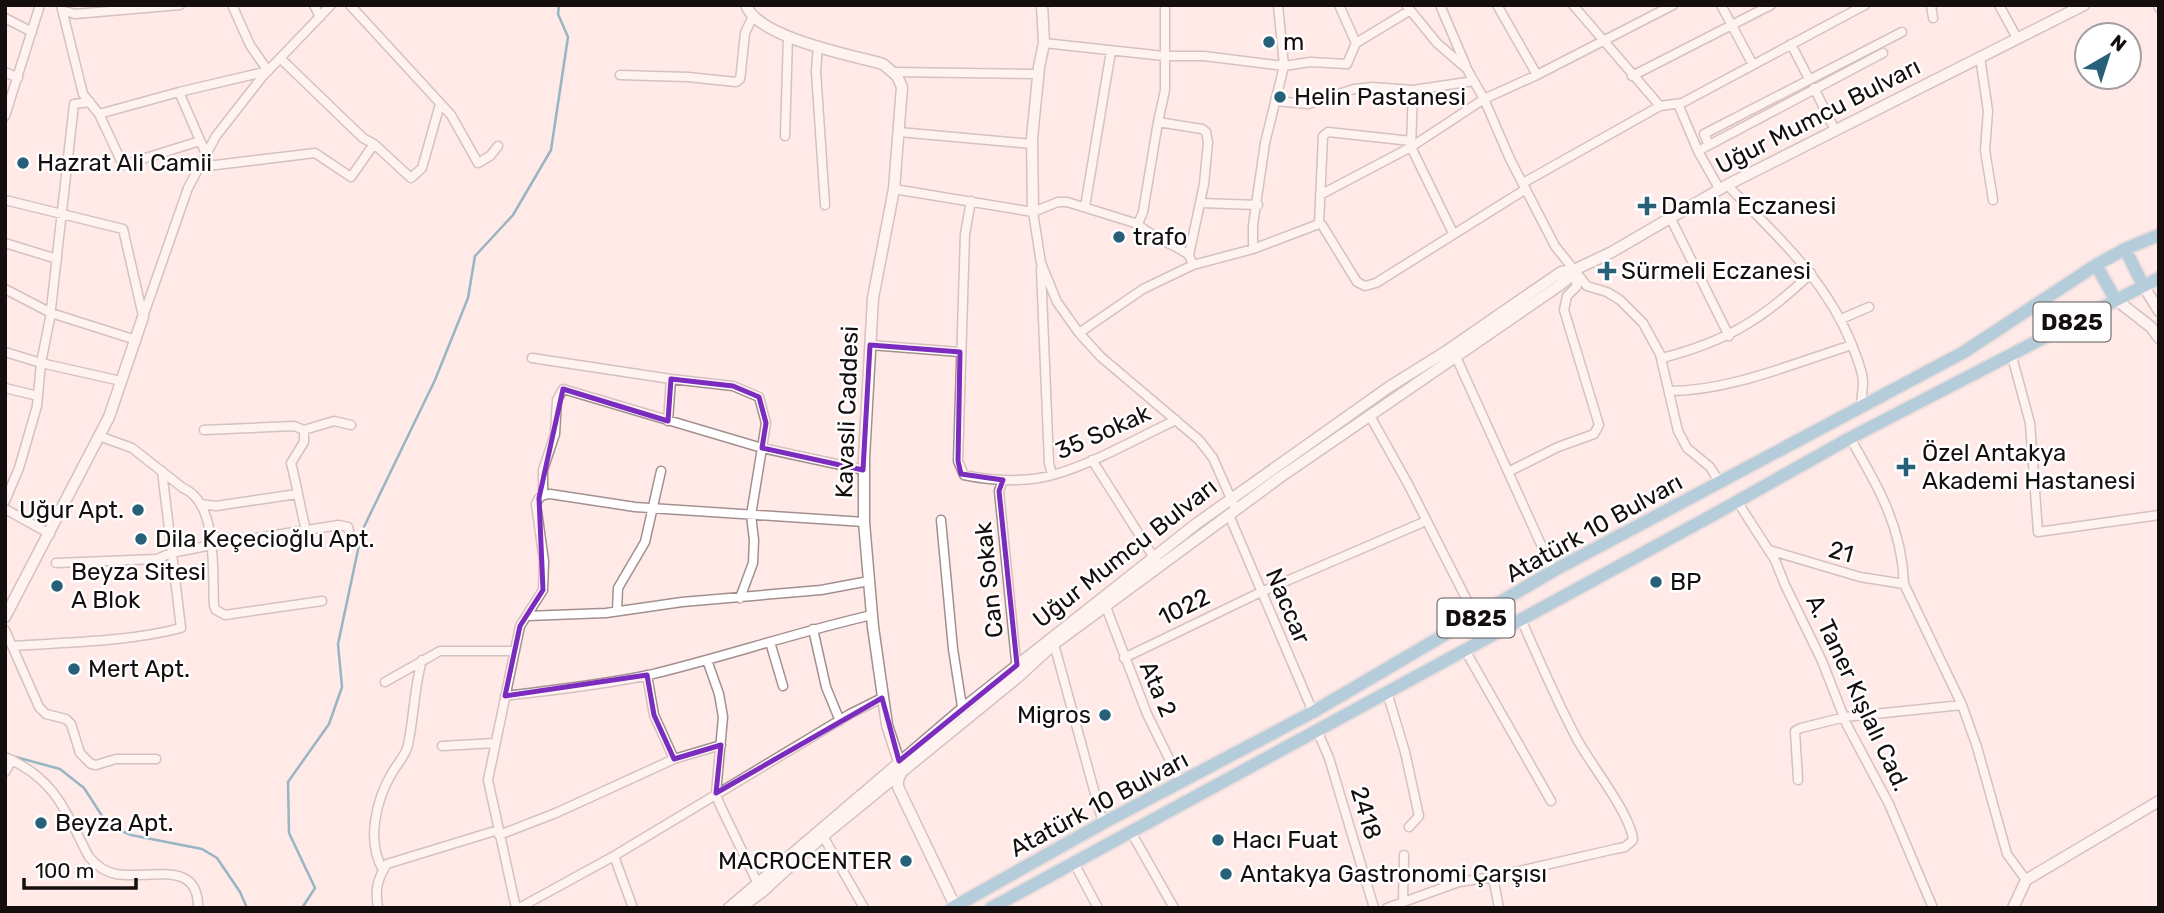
<svg xmlns="http://www.w3.org/2000/svg" width="2164" height="913" viewBox="0 0 2164 913" font-family="Rubik,sans-serif">
	<style>
		.lines { fill: none; stroke-linecap: round; stroke-linejoin: round }
		.stream { stroke: #1a7598; stroke-width: 2.5 }
		.minor-casing { stroke: #a3908e; stroke-width: 11 }
		.tertiary-casing { stroke: #a3908e; stroke-width: 13 }
		.trunk-casing { stroke: #d0cfcf; stroke-width: 16 }
		.minor { stroke: #fff; stroke-width: 8 }
		.tertiary { stroke: #fff; stroke-width: 10 }
		.trunk { stroke: #5ca8ca; stroke-width: 12 }
		.marked { fill: none; stroke: #7b2cbf; stroke-width: 5; stroke-linejoin: round }
		.poi-dot { fill: #266079; stroke: #fff; stroke-width: 2.5 }
		.labels { text-anchor: middle; dominant-baseline: central; stroke-width: 5; stroke-linejoin: round; paint-order: stroke }
		.shield { fill: #fff; stroke: #5b5656; stroke-width: 2 }
		.shield-label { font-size: 23px; font-weight: bold; fill: #150e0e }
		.poi-label { font-size: 24px; fill: #150e0e; stroke: #fff; text-anchor: start }
		.street-label { font-size: 24px; fill: #150e0e; stroke: #fff }
	</style>
	<rect width="100%" height="100%" fill="#ffeae8"/>
	<g class="lines">
		<path class="stream" d="M12 756 60 769 84 788 108 825 131 835 202 849 217 858 240 892 247 908
			M302 908 315 888 289 833 288 782 329 724 342 687 338 644 362 531 435 380 468 298 475 256 513 215 551 150 568 37 558 14 559 5"/>
		<g class="minor-casing">
			<path id="minor" d="M61 5 83 94 99 114 123 165 200 141
				M314 5 320 17
				M350 5 451 115 478 163 490 156 498 146
				M1165 5V90L1158 122 1202 129 1206 132 1208 142 1204 184 1189 255 1193 265
				M1339 5 1356 43
				M1406 5 1437 43 1467 69 1484 99 1510 159 1555 246 1587 286 1607 292 1620 300 1643 323 1660 354 1678 431 1687 448 1710 467 1720 483
				M1440 5 1466 66
				M1497 5 1537 75
				M1573 5 1660 106 1682 103 1865 5
				M1721 5 1753 65
				M1931 5 1933 18
				M1999 5 2017 38
				M2158 5 2159 8
				M62 10 75 14 180 5
				M5 18 32 32
				M1044 43 1164 56H1204L1284 66 1310 62 1347 64 1356 43 1409 11
				M1791 44 1809 79
				M818 46 816 71 825 205
				M1980 57 1988 111 1985 150 1993 200
				M280 58 363 138 374 144 411 178 422 168 440 104
				M5 72 18 78
				M893 72 1038 74
				M620 75 688 77 736 82 740 79 741 72 745 33 753 16
				M1632 76 1771 5
				M1814 88 1835 130
				M1413 90 1411 147 1453 233
				M179 92 206 154
				M1275 101 1308 104 1354 89 1372 87 1413 90 1474 81
				M1678 104 1698 151 1720 190
				M99 114 179 92 268 71 250 45 232 5
				M5 116 40 5
				M1158 122 1143 212 1138 224C1149 236 1174 244 1189 255
				M899 132 1032 144
				M785 136 788 37
				M1709 145 1704 134 1902 32
				M1698 151 1883 53
				M199 167 315 153 351 177 374 144
				M1523 183 1660 106
				M1727 185C1775 234 1826 279 1852 345 1856 356 1862 368 1863 381 1863 389 1861 399 1861 408
				M894 189 1033 212 1058 202H1067L1138 224
				M1320 195 1411 147 1484 99 1537 75 1673 5
				M5 200 123 229 143 316
				M971 201 965 234 958 461 964 475C992 481 1028 483 1056 474 1097 462 1137 438 1176 420
				M1201 203 1258 205
				M1085 207 1111 51
				M1033 212 1041 263 1057 302 1079 333 1101 357 1199 440 1213 458 1236 510
				M1671 219 1729 336
				M1319 224 1323 136 1328 132 1411 141
				M5 243 57 259
				M1253 249V225L1265 143 1284 66 1278 5
				M1041 269 1049 463 1052 475
				M5 289 51 313 136 340
				M143 317 188 188 216 136 262 77 331 5
				M1841 319 1869 307
				M1079 333 1143 289 1193 265 1253 249 1319 224 1322 225 1357 282 1365 286 1376 283 1526 189
				M870 345 960 352
				M5 352 41 363 121 381
				M2011 353 2030 423 2038 532 2159 515
				M1456 357 1553 571
				M532 358 671 379 668 421
				M1662 358C1725 342 1764 319 1811 273
				M671 379 733 386 759 397 766 423 762 448 864 470
				M5 388 38 396
				M1670 391C1730 391 1794 363 1852 345
				M1370 416 1408 484 1476 618
				M204 430 294 426 304 430
				M99 436 132 448 183 488C219 503 212 574 214 606L216 610 225 615 322 601
				M1850 438C1878 486 1902 527 1904 584L1962 705 1977 747 2007 854 2026 880
				M1092 460 1156 561
				M1508 472 1558 447 1594 434 1599 425 1564 310 1567 296 1577 286 1574 273
				M1003 480 999 491 1017 671
				M543 495V470L555 434 557 400 563 389 762 448 751 515 754 540 753 563 740 598
				M5 501 19 468 37 406 41 363 50 318 74 104 90 102
				M1737 501 1775 560 1785 585 1822 661 1847 725 1889 804 1933 908
				M201 504 216 506 297 494
				M5 509 50 534
				M1229 515 1313 712
				M941 520 953 649 963 713
				M306 530C300 507 297 486 291 463L304 442V430L334 421 351 425
				M212 536 237 541 339 525 348 527 351 538
				M1769 550 1860 577 1904 584
				M56 563 157 559 171 553 212 545
				M1106 607 1147 714 1181 783
				M617 611 618 588 645 542 661 471
				M527 616 606 613 682 602 821 590 869 581
				M813 629 826 687 840 721
				M5 630 39 707 46 714 66 719 71 724 80 753 91 764 96 765 116 759H156
				M770 642 783 686
				M1054 644 1103 823
				M13 646C69 642 127 642 181 628L162 471
				M1465 650 1551 801
				M1124 658 1261 592 1426 521
				M707 660 719 694 723 717 716 793 719 803 759 886
				M647 675 654 715 674 759
				M385 682 440 651H515
				M1387 692 1405 752 1419 816 1409 827
				M505 696C553 690 602 685 649 675 724 657 797 632 872 615
				M1317 730 1329 758 1374 908
				M442 746 495 743
				M5 757C56 779 65 811 89 857 96 865 105 872 116 874 148 880 199 858 198 908
				M5 772 12 760
				M1798 780 1795 731 1801 728 1845 717 1962 705
				M1131 832 1174 908
				M499 835 556 813 674 759 721 745
				M823 836 864 908
				M614 856 633 908
				M1074 863 1098 908
				M383 870C366 841 376 800 392 773 397 764 406 755 408 745 414 717 414 688 422 660
				M1493 877 1499 908
				M1403 901 1404 855
				M378 908C375 890 377 879 387 864L498 830
				M516 908 488 780 520 626 543 590 544 561 536 504C539 496 542 495 550 494L635 507 864 522
				M519 908 614 856 850 714 882 698
				M1387 908 1459 882 1493 877 1615 849 1625 847 1633 840C1631 815 1592 766 1578 741 1557 702 1539 660 1521 619"/>
		</g>
		<g class="tertiary-casing">
			<path id="tertiary" d="M746 5C758 38 851 55 883 64L897 76 902 87 894 189 873 298 864 458V522L873 627 887 725 902 771 898 780V787L956 908
				M1033 212 1032 138 1039 67 1044 43 1042 5
				M2143 285 2159 311
				M2115 299 2151 327 2159 338
				M5 617 109 417 143 317
				M729 908 962 709 1196 524 1389 387 1445 352 1561 272 1574 270 1610 253 1727 185 2084 5
				M740 908 762 892 823 836 1018 677 1054 644 1279 478 1560 285 1571 276 1574 270
				M2013 908 2026 880 2159 801"/>
		</g>
		<g class="trunk-casing">
			<path id="trunk" d="M2125 249 2143 285
				M2096 265 2115 299
				M952 908 1103 823 1313 712 1553 571 1964 352 2096 265 2125 249 2159 235
				M991 908 1713 515 1850 438 2159 278"/>
		</g>
		<use href="#minor" class="minor"/>
		<use href="#tertiary" class="tertiary"/>
		<use href="#trunk" class="trunk"/>
	</g>
	<path d="M0 0H2164V913H0ZM870 345 960 352 958 461 961 474 1003 480 999 491 1017 665 899 761 882 698 716 793 721 745 674 759 654 715 647 675 505 696 520 626 543 590 539 498 563 389 668 421 671 379 733 386 759 397 766 423 762 448 863 470Z" fill="#ffeae8" fill-opacity=".55" fill-rule="evenodd"/>
	<path class="marked" d="M870 345 960 352 958 461 961 474 1003 480 999 491 1017 665 899 761 882 698 716 793 721 745 674 759 654 715 647 675 505 696 520 626 543 590 539 498 563 389 668 421 671 379 733 386 759 397 766 423 762 448 863 470Z"/>
	<g class="poi-dot">
		<circle cx="1269" cy="42" r="7"/>
		<circle cx="1280" cy="97" r="7"/>
		<circle cx="23" cy="163" r="7"/>
		<path d="M1643.5 195.5h7v7h7v7h-7v7h-7v-7h-7v-7h7z"/>
		<circle cx="1119" cy="237" r="7"/>
		<path d="M1603.5 260.5h7v7h7v7h-7v7h-7v-7h-7v-7h7z"/>
		<path d="M1902.5 456.5h7v7h7v7h-7v7h-7v-7h-7v-7h7z"/>
		<circle cx="138" cy="510" r="7"/>
		<circle cx="141" cy="539" r="7"/>
		<circle cx="1656" cy="582" r="7"/>
		<circle cx="57" cy="586" r="7"/>
		<circle cx="74" cy="669" r="7"/>
		<circle cx="1105" cy="715" r="7"/>
		<circle cx="41" cy="823" r="7"/>
		<circle cx="1218" cy="840" r="7"/>
		<circle cx="906" cy="861" r="7"/>
		<circle cx="1226" cy="874" r="7"/>
	</g>
	<g class="labels">
		<g class="shield">
			<rect x="2033.5" y="302.5" width="77" height="39" rx="5"/>
			<rect x="1437.5" y="598.5" width="77" height="39" rx="5"/>
		</g>
		<g class="shield-label">
			<text x="2072" y="322">D825</text>
			<text x="1476" y="618">D825</text>
		</g>
		<g class="poi-label">
			<text x="1283" y="42">m</text>
			<text x="1294" y="97">Helin Pastanesi</text>
			<text x="37" y="163">Hazrat Ali Camii</text>
			<text x="1661" y="206">Damla Eczanesi</text>
			<text x="1133" y="237">trafo</text>
			<text x="1621" y="271">Sürmeli Eczanesi</text>
			<text x="1922" y="453">Özel Antakya<tspan x="1922" dy="28">Akademi Hastanesi</tspan></text>
			<text x="124" y="510" text-anchor="end">Uğur Apt.</text>
			<text x="155" y="539">Dila Keçecioğlu Apt.</text>
			<text x="71" y="572">Beyza Sitesi<tspan x="71" dy="28">A Blok</tspan></text>
			<text x="1670" y="582">BP</text>
			<text x="88" y="669">Mert Apt.</text>
			<text x="1091" y="715" text-anchor="end">Migros</text>
			<text x="55" y="823">Beyza Apt.</text>
			<text x="1232" y="840">Hacı Fuat</text>
			<text x="892" y="861" text-anchor="end">MACROCENTER</text>
			<text x="1240" y="874">Antakya Gastronomi Çarşısı</text>
		</g>
		<g class="street-label">
			<text transform="translate(1818 116) rotate(-27)">Uğur Mumcu Bulvarı</text>
			<text transform="translate(847 412) rotate(-88)">Kavasli Caddesi</text>
			<text transform="translate(1103 432) rotate(-24)">35 Sokak</text>
			<text transform="translate(1594 528) rotate(-29)">Atatürk 10 Bulvarı</text>
			<text transform="translate(1841 552) rotate(15)">21</text>
			<text transform="translate(1125 553) rotate(-38)">Uğur Mumcu Bulvarı</text>
			<text transform="translate(989 580) rotate(-96)">Can Sokak</text>
			<text transform="translate(1288 606) rotate(67)">Naccar</text>
			<text transform="translate(1184 607) rotate(-26)">1022</text>
			<text transform="translate(1158 689) rotate(67)">Ata 2</text>
			<text transform="translate(1858 693) rotate(65)">A. Taner Kışlalı Cad.</text>
			<text transform="translate(1099 804) rotate(-28)">Atatürk 10 Bulvarı</text>
			<text transform="translate(1366 813) rotate(73)">2418</text>
		</g>
	</g>
	<rect width="2164" height="913" fill="none" stroke="#150e0e" stroke-width="14"/>
	<g transform="translate(2108 56) rotate(39)"><circle r="33" fill="#ffffff" stroke="#a19f9f" stroke-width="2"/>
	<path d="M0-5L12 26L0 18L-12 26Z" fill="#266079"/>
	<text y="-10" font-size="19" font-weight="bold" text-anchor="middle" fill="#150e0e">N</text>
	</g>
	<path d="M24 878v10h112v-10" fill="none" stroke="#150e0e" stroke-width="3.5"/>
	<text x="35" y="878" font-size="21" fill="#150e0e" stroke="#ffffff" stroke-width="5" paint-order="stroke">100 m</text>
</svg>
